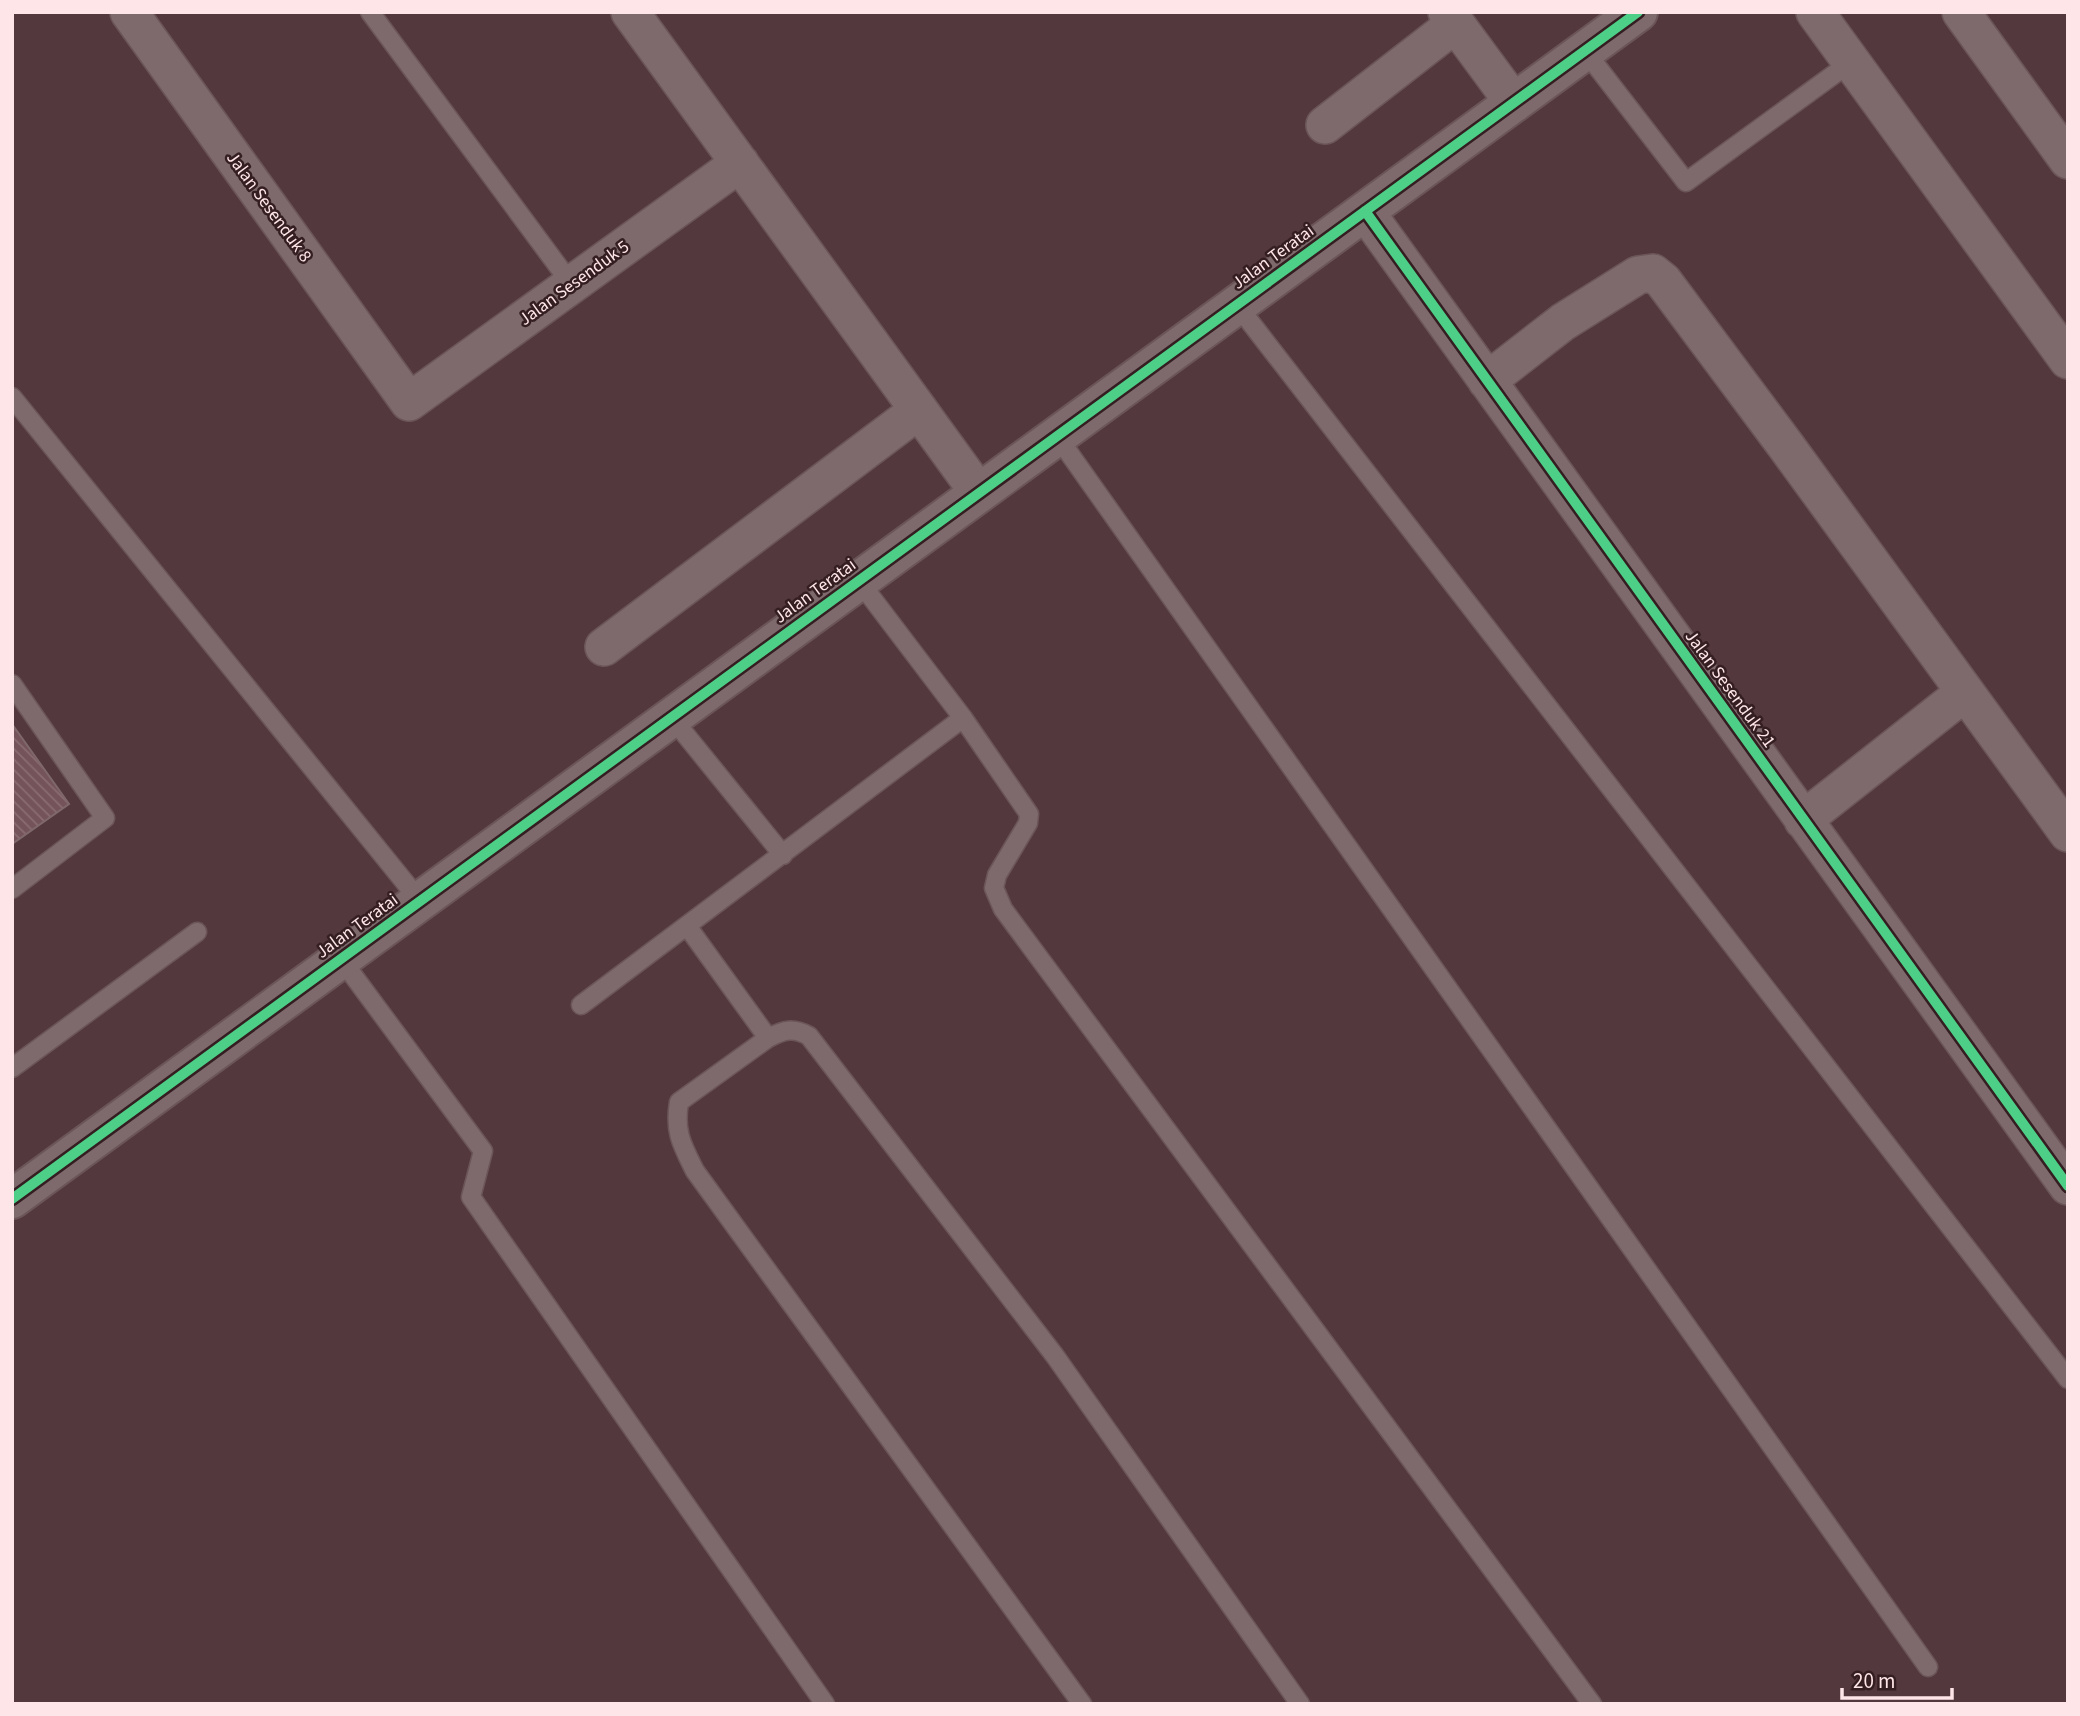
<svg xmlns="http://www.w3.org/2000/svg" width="2080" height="1716" viewBox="0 0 2080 1716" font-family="'Source Sans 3',sans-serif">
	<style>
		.building { fill: url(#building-back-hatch); stroke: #7f686c; stroke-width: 2 }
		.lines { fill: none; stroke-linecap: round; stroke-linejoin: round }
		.lane-casing { stroke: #6b5558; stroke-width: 21 }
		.street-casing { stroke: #6b5558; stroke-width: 40 }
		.secondary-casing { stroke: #6b5558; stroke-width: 42 }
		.lane { stroke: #7e6a6d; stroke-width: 18 }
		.street { stroke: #7e6a6d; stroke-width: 37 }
		.secondary { stroke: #7e6a6d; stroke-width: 38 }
		.cycleway-casing { stroke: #341e21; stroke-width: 15 }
		.cycleway { stroke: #4dcf88; stroke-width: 10 }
		.labels { text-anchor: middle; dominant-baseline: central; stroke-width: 5; stroke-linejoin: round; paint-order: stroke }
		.street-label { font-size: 18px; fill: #fee5e7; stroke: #341e21 }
	</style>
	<defs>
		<pattern id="building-back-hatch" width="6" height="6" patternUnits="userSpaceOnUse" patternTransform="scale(1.75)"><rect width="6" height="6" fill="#74535a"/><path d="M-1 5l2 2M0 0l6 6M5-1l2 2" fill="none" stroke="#896c72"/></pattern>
	</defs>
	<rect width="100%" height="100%" fill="#53383d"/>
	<path class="building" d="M12 724 69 804 12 844Z"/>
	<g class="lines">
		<g class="lane-casing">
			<path id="lane" d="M370 12 572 285
				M1585 51 1686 182 1851 62
				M1237 305 2068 1379
				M12 397 420 901
				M1057 436 1928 1667
				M859 581 963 718 1029 814 1028 823 997 875 994 888 1003 909 1592 1704
				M12 684 105 818 12 889
				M672 718 783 855
				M687 926 768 1038
				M341 959 483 1151 471 1197 825 1704
				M581 1005 963 718
				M12 1068 197 932
				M1082 1704 695 1171C682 1145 674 1132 679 1102L768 1038C784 1030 793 1027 809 1036L1055 1356 1300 1704"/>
		</g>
		<g class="street-casing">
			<path id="street" d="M129 12 409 402 740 163
				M630 12 979 493
				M1447 12 1514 103
				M1815 12 2068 360
				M1961 12 2068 160
				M1325 125 1455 24
				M1365 211 2068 1186
				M1487 381 1563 322 1638 275 1653 273 1663 281 1786 446 2068 833
				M604 647 919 410
				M1803 820 1964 693"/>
		</g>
		<g class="secondary-casing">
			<path id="secondary" d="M12 1199 1638 12"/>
		</g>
		<use href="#lane" class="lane"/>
		<use href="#street" class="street"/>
		<use href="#secondary" class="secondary"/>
		<g class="cycleway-casing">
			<path id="cycleway" d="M1365 211 2068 1186
				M12 1199 1638 12"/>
		</g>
		<use href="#cycleway" class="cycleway"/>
	</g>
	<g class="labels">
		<g class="street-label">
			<text transform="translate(269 207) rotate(54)">Jalan Sesenduk 8</text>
			<text transform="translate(1273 257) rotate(-36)">Jalan Teratai</text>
			<text transform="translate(574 283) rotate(-36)">Jalan Sesenduk 5</text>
			<text transform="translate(815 591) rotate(-36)">Jalan Teratai</text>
			<text transform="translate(1730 689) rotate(54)">Jalan Sesenduk 21</text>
			<text transform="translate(357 926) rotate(-36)">Jalan Teratai</text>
		</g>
	</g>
	<rect width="2080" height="1716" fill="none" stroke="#fee5e7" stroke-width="28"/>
	<path d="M1842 1688v10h110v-10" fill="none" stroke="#fee5e7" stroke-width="3.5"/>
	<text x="1853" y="1688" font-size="21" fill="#fee5e7" stroke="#341e21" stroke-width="5" paint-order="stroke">20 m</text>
</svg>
